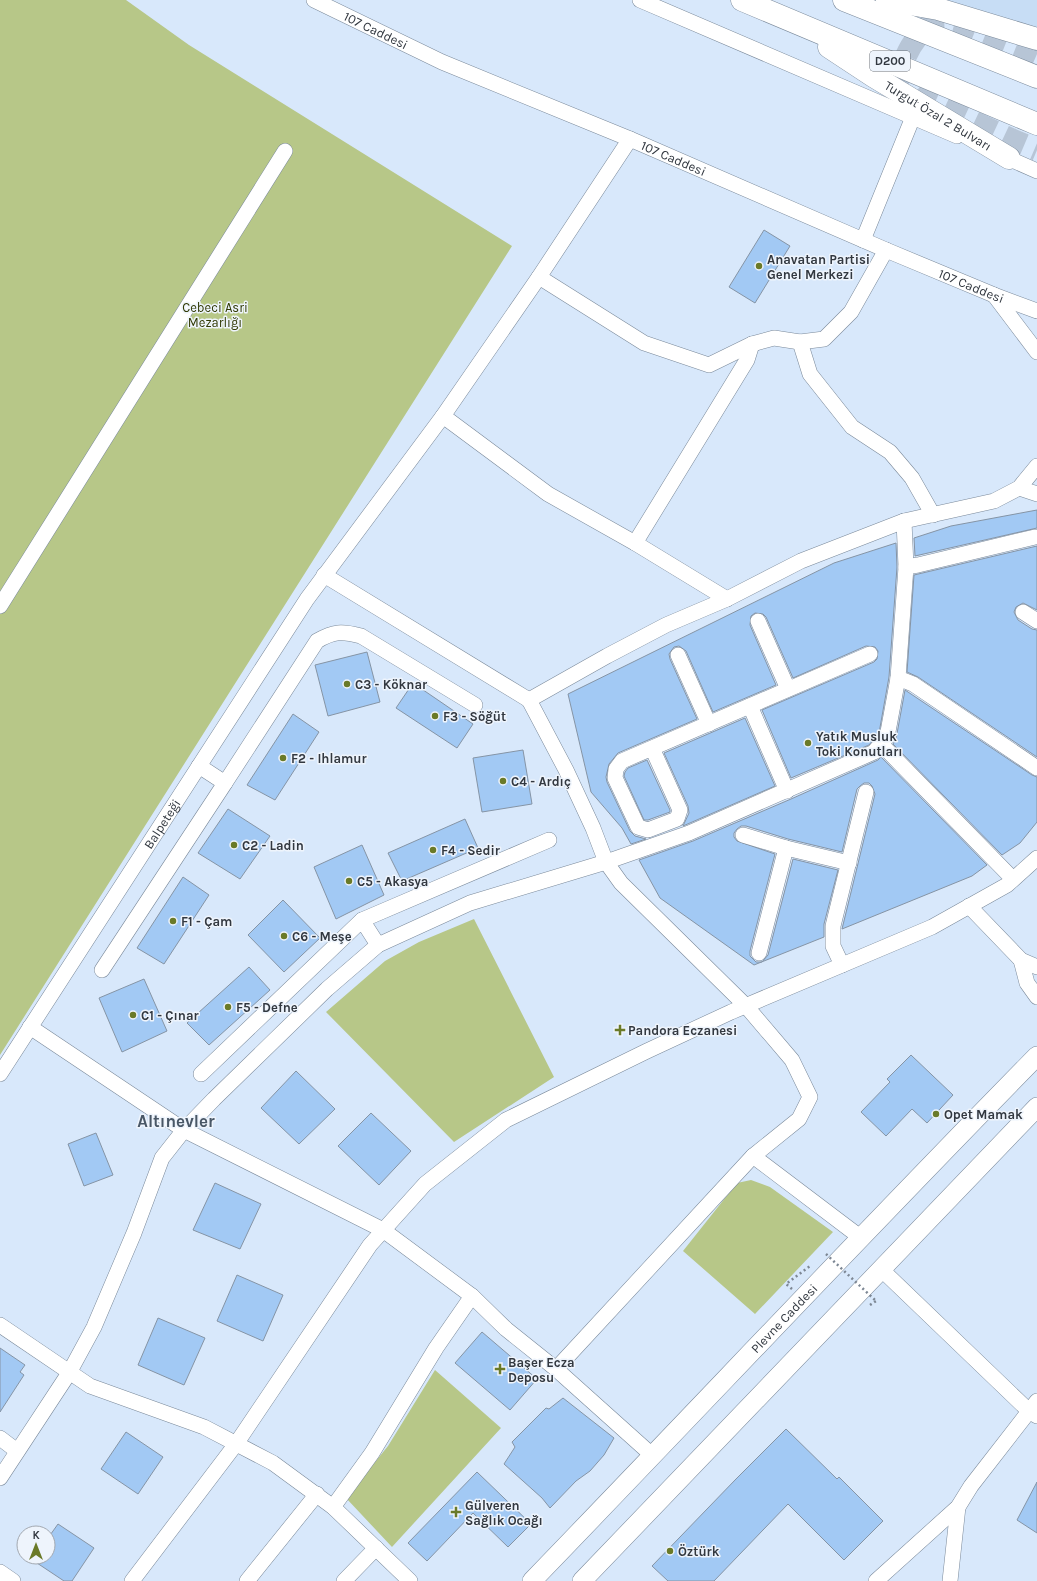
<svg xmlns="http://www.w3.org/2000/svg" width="1037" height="1581" viewBox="0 0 1037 1581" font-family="Karla,sans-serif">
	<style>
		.built { fill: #c7ddf5 }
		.green { fill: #b7c788 }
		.building { fill: #a2c9f4; stroke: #8594a5 }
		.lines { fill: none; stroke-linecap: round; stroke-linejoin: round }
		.highway-tunnel { stroke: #b7c5d6; stroke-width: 22; stroke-dasharray: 22 11; stroke-linecap: butt }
		.minor-casing { stroke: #7a899a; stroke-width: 16 }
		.major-casing { stroke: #7a899a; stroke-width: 20 }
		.highway-casing { stroke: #7a899a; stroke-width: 23 }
		.path { stroke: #7d8794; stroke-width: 2.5; stroke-dasharray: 2 3; stroke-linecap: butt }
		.minor { stroke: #fff; stroke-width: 15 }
		.major { stroke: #fff; stroke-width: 19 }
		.highway { stroke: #fff; stroke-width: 22 }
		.path-bridge { stroke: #7d8794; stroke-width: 2.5; stroke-dasharray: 2 3; stroke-linecap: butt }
		.poi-dot { fill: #6a7a28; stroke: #eef4fc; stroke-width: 1.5 }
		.labels { text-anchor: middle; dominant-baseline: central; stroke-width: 3; stroke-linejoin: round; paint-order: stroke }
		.shield { fill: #eef4fc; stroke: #6a7078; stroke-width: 1 }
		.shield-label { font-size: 12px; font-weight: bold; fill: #323840 }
		.street-label { font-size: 13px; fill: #323840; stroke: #eef4fc }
		.poi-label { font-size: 13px; font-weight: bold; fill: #323840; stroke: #eef4fc; text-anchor: start }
		.park-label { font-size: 13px; fill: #313a05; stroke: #eef4fc }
		.district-label { font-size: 17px; font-weight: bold; fill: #495766; stroke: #eef4fc }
	</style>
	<rect width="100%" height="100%" fill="#d8e8fb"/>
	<path class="built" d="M935 0H1037V41Z"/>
	<path class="green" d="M0 0H126L189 45 512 246 0 1055Z
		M474 919 554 1077 454 1142 326 1012 385 961 419 942Z
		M751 1180 770 1187 833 1232 755 1314 683 1251 737 1183Z
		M435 1370 501 1428 392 1547 346 1498 388 1446Z"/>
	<path class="building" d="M764 230 790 246 755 303 729 287Z
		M1037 510V528L915 556 914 538 951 526Z
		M896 543 897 567 889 677 879 733 869 745 791 778 762 710 874 662 877 659 878 651 875 647 866 646 793 678 766 617 763 614 755 613 751 616 750 625 776 685 713 712 686 651 679 646 674 647 669 654 670 659 697 719 618 753 609 764 606 777 607 782 630 831 635 836 646 839 631 844 622 828 591 792 568 694 834 563Z
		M1037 546V610L1023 603 1016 607 1014 612 1018 620 1032 629 1037 630V757L918 677 907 672 914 575Z
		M367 652 380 702 328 716 315 665Z
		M413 683 473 724 457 748 396 708Z
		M905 690 1032 775 1037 777V822L1020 843 1002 855 893 744 896 739Z
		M293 714 319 732 275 800 247 785Z
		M745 718 775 786 683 826 689 813 688 806 664 753Z
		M523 750 532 804 482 812 473 758Z
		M881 757 987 865 972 876 842 929 875 794 872 786 869 783H864L860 786 857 789 842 852 788 839 746 826H741L737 829 734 833V837L737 841 775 854 750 951V956L756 962H762L768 955 793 859 838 870 824 924V937L754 965 660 898 639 860 693 841 791 799 878 760Z
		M647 760 670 810V812L648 820H644L624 776 625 772 628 768Z
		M228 809 270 836 240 879 198 853Z
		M465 819 478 848 402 881 388 853Z
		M362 845 384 895 336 919 314 867Z
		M183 877 209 895 164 964 137 948Z
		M283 900 320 938 284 972 248 935Z
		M249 967 270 990 209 1045 187 1023Z
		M144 979 167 1031 122 1052 99 998Z
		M911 1055 953 1095 927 1123 912 1109 886 1136 861 1112 890 1082 887 1079Z
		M296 1071 335 1109 299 1144 261 1108Z
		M371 1113 411 1151 379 1185 338 1146Z
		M96 1133 113 1175 84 1186 68 1144Z
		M215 1183 261 1204 240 1249 193 1230Z
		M237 1275 283 1295 263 1341 217 1321Z
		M158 1318 205 1338 184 1385 138 1365Z
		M482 1332 537 1379 510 1410 455 1363Z
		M0 1348 25 1365 20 1372 24 1375 0 1412Z
		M563 1398 614 1438 604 1455 590 1471 576 1481 550 1508 542 1498 504 1464 515 1447 512 1442 546 1408 549 1409Z
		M786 1429 837 1479 839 1477 883 1521 844 1560 788 1504 714 1581H668L652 1566 736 1479Z
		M126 1432 163 1457 138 1494 101 1469Z
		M477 1472 531 1524 508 1547 473 1513 427 1561 408 1543Z
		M1037 1482V1533L1017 1520Z
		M58 1524 94 1548 72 1581H64L28 1557H48V1538Z"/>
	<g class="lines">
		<path class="highway-tunnel" d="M1037 54C1016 45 995 37 975 29 966 26 955 20 946 20 923 18 897 61 902 81 903 87 912 91 917 95L1011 139 1037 150"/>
		<g class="minor-casing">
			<g id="minor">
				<path id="s1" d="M314 0 442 62 630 139 886 250 994 295 1037 311"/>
				<path d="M640 0 957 136"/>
				<path d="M1001 155 1037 171"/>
				<path d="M863 240 913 117"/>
				<path d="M539 277 644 343 709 365 752 344 774 338 800 342 824 339 851 312 886 250"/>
				<path d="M994 295 1037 352"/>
				<path d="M800 342 810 374 852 427 890 452 912 478 933 515"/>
				<path d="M443 416 548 494 635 543 727 599"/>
				<path d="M1019 488 1037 494"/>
				<path d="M635 543 747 360 752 344"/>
				<path d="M906 567 918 565 1035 537"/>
				<path d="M324 575 529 700 607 656 666 625 727 599 801 561 904 521 994 501 1019 488 1037 466"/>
				<path d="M0 606 285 151"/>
				<path d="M1023 612 1037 621"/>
				<path d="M758 621 788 689"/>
				<path d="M678 655 709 724"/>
				<path d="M898 678 913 684 1037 768"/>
				<path d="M529 700 566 770 593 828 606 862 621 883 746 1006 792 1060 810 1097 799 1119 753 1156 556 1369"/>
				<path d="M750 706 787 791"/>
				<path d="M881 744 1013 879"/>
				<path d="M652 748 680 810 677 819 648 830 638 827 615 778 616 769 622 761 870 654"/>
				<path d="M225 783 317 641C334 631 342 631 361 636L475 705"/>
				<path d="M743 835 786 848 849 863"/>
				<path d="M969 906 1021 960 1037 967"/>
				<path d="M362 920 549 840"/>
				<path d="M759 953 786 848"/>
				<path d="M1021 960 1027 983 1037 997"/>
				<path d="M842 965 833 946V926L866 792"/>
				<path d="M102 970 225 783 199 766"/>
				<path d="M30 1027 184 1130 383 1230 472 1296 506 1329 556 1369 653 1456"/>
				<path id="s2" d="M0 1074 307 599 443 416 539 277 630 139"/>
				<path d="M201 1074 362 920 378 945"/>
				<path d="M753 1156 860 1237"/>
				<path d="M881 1269 1030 1412 1037 1416"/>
				<path d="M0 1325 90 1386 204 1427 273 1463 333 1507 410 1581"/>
				<path d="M0 1438 17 1451"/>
				<path d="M0 1478 69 1373 94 1327 134 1233 162 1158 184 1130 214 1099 327 989 378 945 470 903 606 862 689 833 874 752 887 737 898 678 906 567 904 521"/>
				<path d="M333 1507 372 1453 436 1348 472 1296"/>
				<path d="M0 1572 13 1581"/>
				<path d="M132 1581 236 1444 370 1245 425 1184 506 1120 647 1051 731 1012 932 927 1007 885 1037 858"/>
				<path d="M247 1581 317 1494"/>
				<path d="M344 1581 376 1548"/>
				<path d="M876 1581 958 1507 971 1486 1037 1401"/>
				<path d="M950 1581 958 1507"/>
			</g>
		</g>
		<g class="major-casing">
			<g id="major">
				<path id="s3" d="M532 1581C701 1406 867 1229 1037 1056"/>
				<path d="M582 1581 1037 1107"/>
			</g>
		</g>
		<g class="highway-casing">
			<g id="highway">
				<path d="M742 0 1037 124"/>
				<path d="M844 0 1037 77"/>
				<path d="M887 0 938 9 1037 39"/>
				<path id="s4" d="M829 47 873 76 1009 158"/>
			</g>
		</g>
		<path class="path" d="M792 1289 786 1284 810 1266
			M870 1305 876 1301"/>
		<use href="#minor" class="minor"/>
		<use href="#major" class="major"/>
		<use href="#highway" class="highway"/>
		<path class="path-bridge" d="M826 1254 876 1301"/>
	</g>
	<g class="poi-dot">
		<circle cx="759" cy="266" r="4"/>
		<circle cx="347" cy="684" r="4"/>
		<circle cx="435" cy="716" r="4"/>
		<circle cx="808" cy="743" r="4"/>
		<circle cx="283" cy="758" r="4"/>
		<circle cx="503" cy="781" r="4"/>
		<circle cx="234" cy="845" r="4"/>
		<circle cx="433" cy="850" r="4"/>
		<circle cx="349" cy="881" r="4"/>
		<circle cx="173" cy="921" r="4"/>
		<circle cx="284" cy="936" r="4"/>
		<circle cx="228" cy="1007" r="4"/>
		<circle cx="133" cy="1015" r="4"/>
		<path d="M618 1024h4v4h4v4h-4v4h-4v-4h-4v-4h4z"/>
		<circle cx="936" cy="1114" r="4"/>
		<path d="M498 1363h4v4h4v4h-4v4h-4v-4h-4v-4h4z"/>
		<path d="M454 1506h4v4h4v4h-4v4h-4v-4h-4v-4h4z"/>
		<circle cx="670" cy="1551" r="4"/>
	</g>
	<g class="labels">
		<rect class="shield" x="870" y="51" width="40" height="20" rx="3"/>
		<g class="shield-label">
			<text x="890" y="61">D200</text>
		</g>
		<g class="street-label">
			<text stroke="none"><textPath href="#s1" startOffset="69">107 Caddesi</textPath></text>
			<text stroke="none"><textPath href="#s4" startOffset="129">Turgut Özal 2 Bulvarı</textPath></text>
			<text stroke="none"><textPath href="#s1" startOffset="393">107 Caddesi</textPath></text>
			<text stroke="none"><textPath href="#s1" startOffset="717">107 Caddesi</textPath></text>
			<text stroke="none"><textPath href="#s2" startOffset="298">Balpeteği</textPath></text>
			<text stroke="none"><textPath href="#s3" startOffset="364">Plevne Caddesi</textPath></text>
		</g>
		<g class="poi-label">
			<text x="767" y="259">Anavatan Partisi<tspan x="767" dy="15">Genel Merkezi</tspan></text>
			<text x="355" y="684">C3 - Köknar</text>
			<text x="443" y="716">F3 - Söğüt</text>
			<text x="816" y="736">Yatık Musluk<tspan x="816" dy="15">Toki Konutları</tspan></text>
			<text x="291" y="758">F2 - Ihlamur</text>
			<text x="511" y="781">C4 - Ardıç</text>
			<text x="242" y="845">C2 - Ladin</text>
			<text x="441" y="850">F4 - Sedir</text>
			<text x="357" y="881">C5 - Akasya</text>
			<text x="181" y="921">F1 - Çam</text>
			<text x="292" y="936">C6 - Meşe</text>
			<text x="236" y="1007">F5 - Defne</text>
			<text x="141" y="1015">C1 - Çınar</text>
			<text x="628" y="1030">Pandora Eczanesi</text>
			<text x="944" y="1114">Opet Mamak</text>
			<text x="508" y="1362">Başer Ecza<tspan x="508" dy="15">Deposu</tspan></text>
			<text x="465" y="1505">Gülveren<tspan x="465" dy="15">Sağlık Ocağı</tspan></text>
			<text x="678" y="1551">Öztürk</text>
		</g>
		<g class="park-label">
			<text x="215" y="307">Cebeci Asri<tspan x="215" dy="15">Mezarlığı</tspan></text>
		</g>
		<g class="district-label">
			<text x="176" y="1121">Altınevler</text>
		</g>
	</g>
	<g transform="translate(36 1545)"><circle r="19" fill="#eef4fc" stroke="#a3a9b1"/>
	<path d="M0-3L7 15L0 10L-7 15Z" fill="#6a7a28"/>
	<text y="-6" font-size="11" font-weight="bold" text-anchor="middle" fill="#323840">K</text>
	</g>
</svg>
